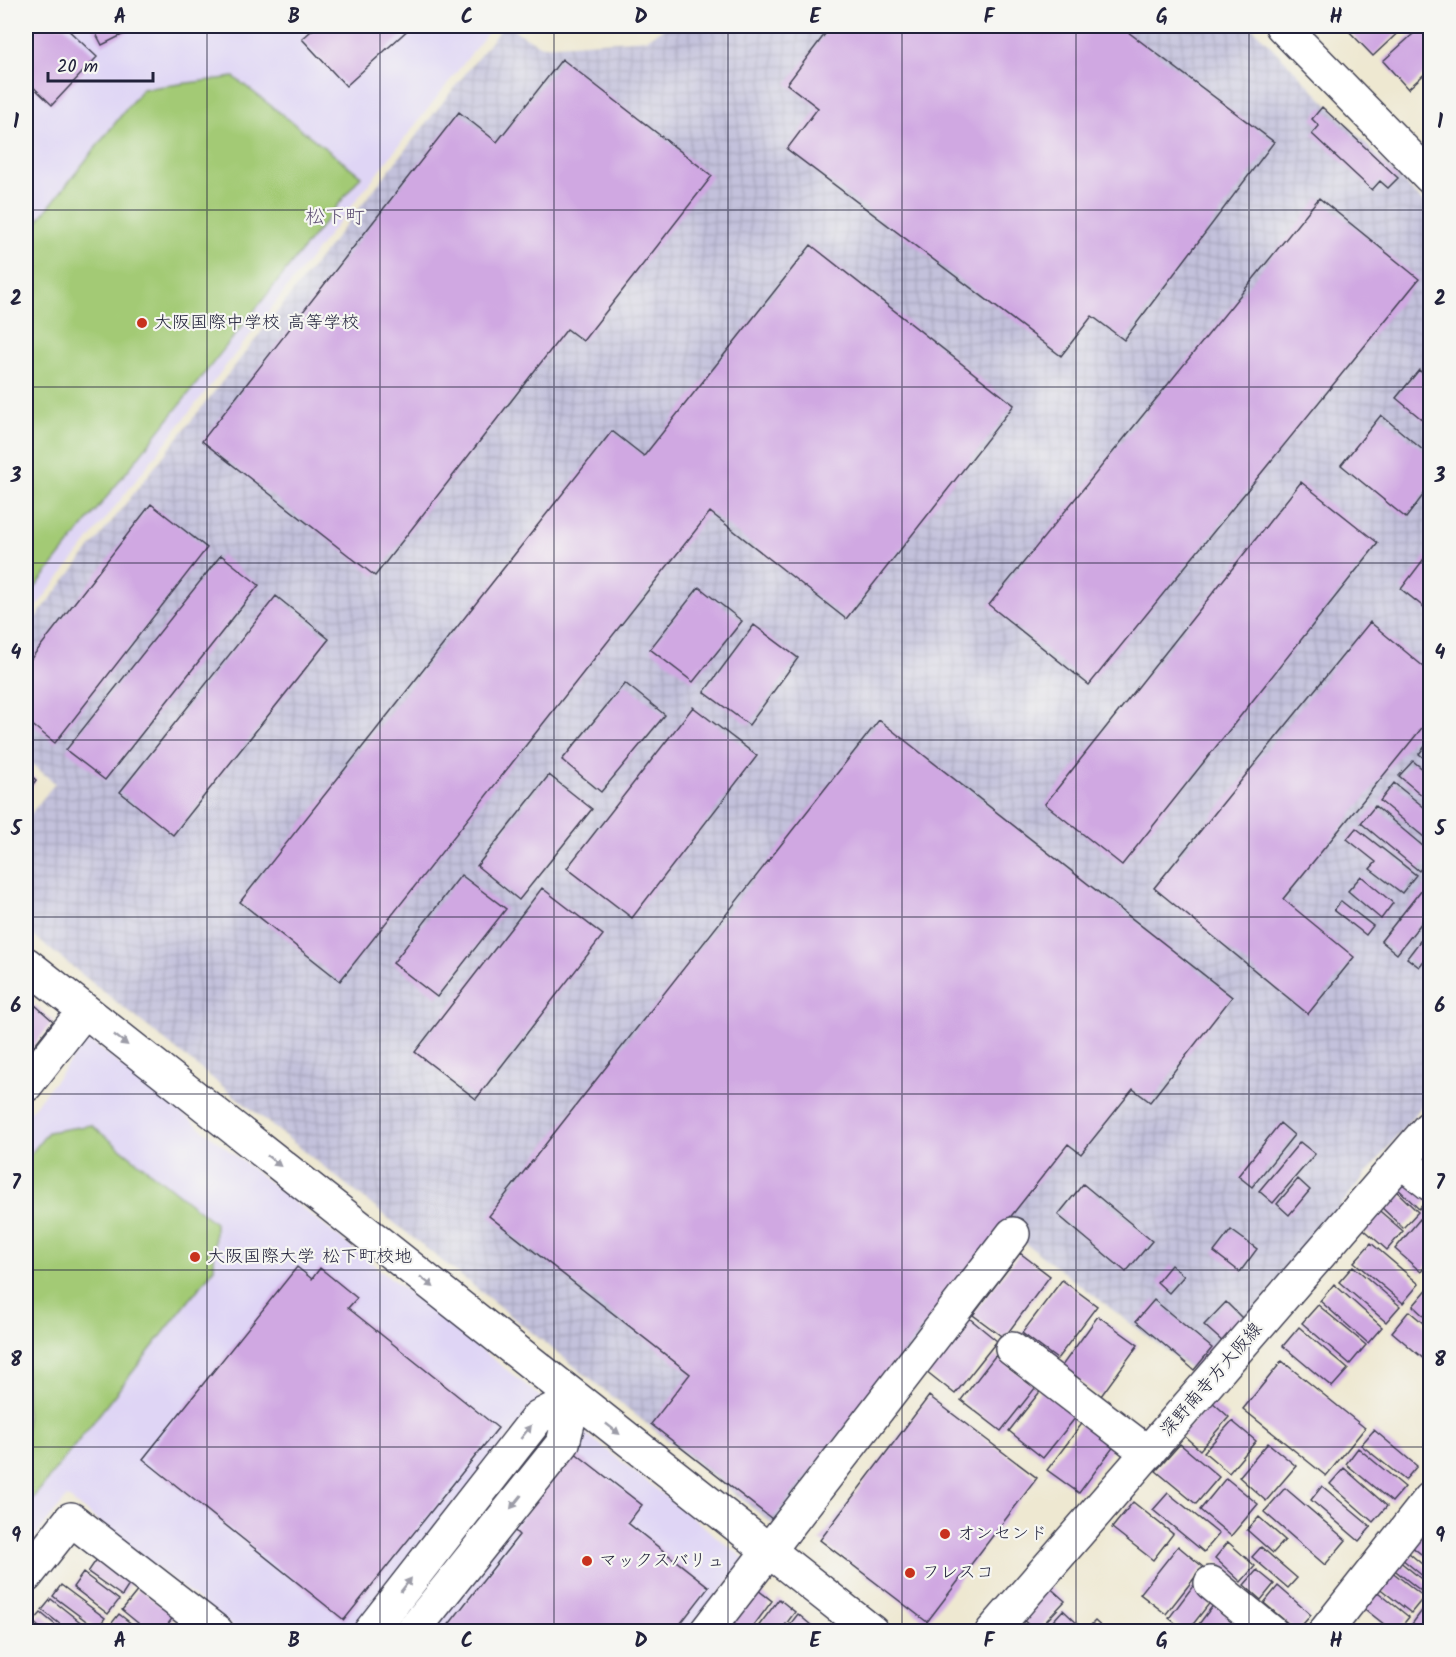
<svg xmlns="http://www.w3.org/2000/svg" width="1456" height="1657" viewBox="0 0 1456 1657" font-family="Kalam,'Klee One',sans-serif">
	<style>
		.built { fill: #dfd5f5 }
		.industrial { fill: url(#industrial-grid) }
		.green { fill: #a3ca75; stroke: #627658; stroke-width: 1.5 }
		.building { fill: #d0a8e2 }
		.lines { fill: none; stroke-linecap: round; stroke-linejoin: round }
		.minor-casing { stroke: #414052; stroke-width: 36 }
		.major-casing { stroke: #414052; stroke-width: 36 }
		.minor { stroke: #fff; stroke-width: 33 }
		.major { stroke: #fff; stroke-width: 33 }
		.oneway { fill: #9c9ca7 }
		.grid { fill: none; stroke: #22223b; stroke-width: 1.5; stroke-opacity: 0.55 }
		.poi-dot { fill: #c8321e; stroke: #f6f6f2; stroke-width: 2 }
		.labels { text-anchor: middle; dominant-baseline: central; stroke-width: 4.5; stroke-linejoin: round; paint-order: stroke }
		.poi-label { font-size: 18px; fill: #22223b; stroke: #f6f6f2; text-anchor: start }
		.street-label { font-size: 18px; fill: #22223b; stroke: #f6f6f2 }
		.neighbourhood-label { font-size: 20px; fill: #5f5175; stroke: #f6f6f2 }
		.neatline { fill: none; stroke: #22223b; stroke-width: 2 }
		.grid-label { font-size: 20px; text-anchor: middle; font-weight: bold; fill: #22223b }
	</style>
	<defs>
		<pattern id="industrial-grid" width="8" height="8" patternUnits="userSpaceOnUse" patternTransform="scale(1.5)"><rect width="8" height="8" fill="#c3c1db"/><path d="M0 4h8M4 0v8" fill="none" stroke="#a7a6bd"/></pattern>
	</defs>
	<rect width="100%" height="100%" fill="#f6f6f2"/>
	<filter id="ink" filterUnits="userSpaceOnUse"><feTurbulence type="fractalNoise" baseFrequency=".0167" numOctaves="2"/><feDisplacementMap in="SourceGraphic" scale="12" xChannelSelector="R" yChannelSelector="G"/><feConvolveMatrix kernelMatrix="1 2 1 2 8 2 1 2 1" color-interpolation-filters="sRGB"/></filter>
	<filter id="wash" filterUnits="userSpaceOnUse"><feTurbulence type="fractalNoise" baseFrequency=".008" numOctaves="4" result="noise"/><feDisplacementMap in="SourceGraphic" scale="24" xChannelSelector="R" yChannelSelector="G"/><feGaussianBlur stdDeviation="1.35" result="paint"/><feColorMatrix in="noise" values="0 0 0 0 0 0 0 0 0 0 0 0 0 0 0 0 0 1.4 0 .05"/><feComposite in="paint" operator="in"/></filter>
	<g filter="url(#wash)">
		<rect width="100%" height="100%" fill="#eee8d1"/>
		<path class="built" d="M26 26H493L26 620Z
			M88 1039 541 1397 354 1631H238L67 1497 26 1548V1117Z
			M583 1431 746 1560 689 1631 425 1632Z"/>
		<path class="industrial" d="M503 26H507L541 46 647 39 667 26H1251L1430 209V1096L1252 1314 1197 1374 1030 1247 1010 1229 779 1529 26 930V820L55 783 26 759V630Z"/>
		<path class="green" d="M234 77 361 176 26 599V236L142 89Z
			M91 1125 215 1223 214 1269 26 1507V1160L48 1132Z"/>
		<g id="blocks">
			<path class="building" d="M26 26H64L97 57 52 105 26 80Z
				M92 26H140L102 45Z
				M317 26H412L346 86 302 39Z
				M831 26H1120L1274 142 1124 340 1092 316 1061 356 787 149 818 108 787 84Z
				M1344 26H1405L1373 56Z
				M1422 26H1430V69L1408 89 1383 61Z
				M562 59 712 176 583 341 567 329 375 576 202 441 459 112 497 142Z
				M1322 107 1398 178 1388 188 1380 181 1372 190 1312 134 1319 126 1312 119Z
				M1319 198 1419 279 1089 685 989 605Z
				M811 245 1014 405 846 619 710 512 340 981 240 902 612 431 644 456Z
				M1419 370 1430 380V426L1396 398Z
				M1381 415 1430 456V486L1406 518 1341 465Z
				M1301 482 1378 543 1122 865 1045 804Z
				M151 504 207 548 55 743 26 720V665Z
				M1430 551V612L1401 589Z
				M221 555 259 585 105 780 66 750Z
				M699 587 742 621 693 682 650 649Z
				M276 596 329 639 173 835 120 792Z
				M1370 622 1430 672V718L1283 899 1354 957 1308 1014 1154 888Z
				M754 625 798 658 749 725 704 692Z
				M625 683 665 715 601 792 562 760Z
				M693 707 757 756 632 918 567 868Z
				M879 720 1232 997 1150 1102 1133 1089 1081 1154 1068 1144 772 1519 651 1424 690 1374 489 1216Z
				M1430 740V763L1419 754Z
				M1413 761 1430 775V802L1399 776Z
				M26 771 36 780 26 794Z
				M549 775 592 809 519 900 477 866Z
				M1394 783 1430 812V842L1380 801Z
				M1375 806 1430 852V857L1419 871 1361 823Z
				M1356 828 1416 875 1402 893 1370 869 1376 862 1347 839Z
				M461 875 506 909 437 997 393 963Z
				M1361 876 1393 903 1381 919 1348 891Z
				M1430 879V912L1397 954 1381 941Z
				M542 888 603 935 476 1099 415 1052Z
				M1341 901 1373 926 1366 935 1334 910Z
				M1430 928V953L1419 967 1407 958Z
				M26 992 34 999 26 1010Z
				M35 1005 53 1021 26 1056V1017Z
				M1280 1123 1294 1135 1252 1187 1238 1176Z
				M1300 1142 1315 1154 1273 1203 1259 1191Z
				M1403 1172 1430 1197 1419 1209 1393 1184Z
				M1298 1179 1310 1190 1289 1215 1277 1204Z
				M1083 1184 1152 1241 1126 1272 1058 1215Z
				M1392 1187 1418 1212 1403 1228 1377 1203Z
				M1374 1206 1403 1231 1387 1250 1358 1224Z
				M1430 1207V1261L1421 1272 1395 1249Z
				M1231 1230 1257 1249 1240 1272 1214 1252Z
				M1371 1243 1419 1284 1403 1303 1354 1262Z
				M1020 1253 1050 1276 1004 1338 973 1315Z
				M1171 1265 1184 1276 1169 1293 1157 1282Z
				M1353 1266 1400 1306 1386 1322 1339 1282Z
				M297 1267 312 1279 320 1268 357 1298 348 1308 498 1428 344 1620 143 1459Z
				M1062 1280 1097 1306 1057 1359 1022 1333Z
				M1334 1284 1382 1327 1368 1343 1320 1301Z
				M1430 1286V1322L1413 1306Z
				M1154 1300 1212 1348 1194 1370 1136 1321Z
				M1226 1302 1244 1320 1223 1342 1204 1325Z
				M1318 1305 1366 1345 1350 1364 1302 1323Z
				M1409 1311 1430 1329V1354L1425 1360 1392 1332Z
				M1098 1316 1138 1345 1101 1396 1061 1367Z
				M969 1318 997 1341 955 1394 926 1371Z
				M1299 1327 1348 1369 1332 1387 1283 1346Z
				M995 1356 1036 1387 1001 1431 961 1400Z
				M1282 1361 1365 1428 1326 1476 1243 1409Z
				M1042 1389 1076 1417 1043 1458 1009 1431Z
				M929 1396 1037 1478 927 1622 820 1540Z
				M1211 1401 1229 1417 1200 1450 1182 1434Z
				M1084 1421 1115 1445 1079 1493 1047 1470Z
				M1232 1421 1256 1441 1229 1473 1204 1452Z
				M1374 1430 1417 1466 1405 1480 1361 1445Z
				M1268 1443 1296 1466 1266 1501 1239 1477Z
				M1180 1444 1219 1477 1196 1504 1156 1471Z
				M1358 1448 1405 1487 1392 1502 1346 1464Z
				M574 1452 642 1505 628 1523 709 1587 674 1632H443L519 1535 513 1529Z
				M1344 1468 1387 1506 1373 1522 1330 1484Z
				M1226 1478 1258 1504 1231 1536 1200 1510Z
				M1322 1486 1371 1527 1359 1541 1311 1500Z
				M1285 1488 1346 1540 1325 1565 1264 1512Z
				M1168 1493 1219 1534 1204 1552 1153 1510Z
				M1133 1502 1173 1534 1153 1560 1112 1528Z
				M1259 1517 1285 1540 1273 1553 1247 1530Z
				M1418 1526 1430 1536V1561L1406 1542Z
				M1228 1542 1255 1566 1241 1582 1215 1558Z
				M1178 1546 1203 1567 1166 1614 1140 1594Z
				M1261 1547 1297 1578 1288 1588 1252 1557Z
				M1402 1547 1430 1571V1582L1396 1554Z
				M1393 1556 1430 1586 1425 1594 1387 1564Z
				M97 1559 131 1582 122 1596 88 1572Z
				M1386 1567 1424 1597 1411 1613 1373 1583Z
				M1257 1570 1274 1584 1261 1600 1244 1585Z
				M83 1573 119 1600 108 1614 73 1587Z
				M1046 1584 1065 1601 1036 1632 1018 1615Z
				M61 1585 105 1618 97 1629 53 1596Z
				M1369 1585 1409 1617 1397 1632H1394L1356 1602Z
				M753 1586 772 1601 749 1632H745L728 1619Z
				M1193 1586 1212 1600 1187 1632 1169 1618Z
				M1278 1586 1311 1615 1297 1631 1264 1603Z
				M139 1589 174 1616 162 1632H149L122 1610Z
				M51 1599 93 1632H70L42 1610Z
				M779 1599 795 1612 780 1632H754Z
				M1430 1600V1632H1406Z
				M1214 1604 1236 1622 1229 1632H1193Z
				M1063 1610 1081 1627 1077 1632H1043Z
				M41 1613 64 1632H45L33 1622Z
				M119 1614 142 1632H122L111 1624Z
				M798 1614 819 1632H784Z
				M1095 1621 1107 1632H1084Z"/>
		</g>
	</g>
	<g filter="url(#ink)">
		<use href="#blocks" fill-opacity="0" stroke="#414052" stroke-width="1.5"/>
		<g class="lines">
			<g class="minor-casing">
				<path id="minor" d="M1282 26 1430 177
					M26 964 872 1632
					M26 1085 84 1011
					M1401 1161 1430 1184
					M1012 1349 1148 1453
					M26 1576 71 1519 217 1632
					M1211 1583 1271 1632
					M370 1632 538 1417 574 1399
					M412 1632 563 1443 574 1399
					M706 1632 1013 1234
					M1325 1632 1430 1499"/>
			</g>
			<g class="major-casing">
				<path id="major" d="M992 1632 1430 1127"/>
			</g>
			<use href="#minor" class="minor"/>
			<use href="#major" class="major"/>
		</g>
		<defs><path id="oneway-solid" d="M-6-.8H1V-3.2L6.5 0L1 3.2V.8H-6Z" transform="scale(1.5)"/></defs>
		<g class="oneway">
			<use href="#oneway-solid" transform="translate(121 1040) rotate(38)"/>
			<use href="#oneway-solid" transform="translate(274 1161) rotate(38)"/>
			<use href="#oneway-solid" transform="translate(427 1282) rotate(38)"/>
			<use href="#oneway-solid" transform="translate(613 1429) rotate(38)"/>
			<use href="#oneway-solid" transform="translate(526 1432) rotate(-52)"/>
			<use href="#oneway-solid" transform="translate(516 1502) rotate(129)"/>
			<use href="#oneway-solid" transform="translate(406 1585) rotate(-52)"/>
		</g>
	</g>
	<path class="grid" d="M207 26V1632M380 26V1632M554 26V1632M728 26V1632M902 26V1632M1076 26V1632M1249 26V1632M26 210H1430M26 387H1430M26 563H1430M26 740H1430M26 917H1430M26 1094H1430M26 1270H1430M26 1447H1430"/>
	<g class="poi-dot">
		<circle cx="142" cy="323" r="6"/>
		<circle cx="195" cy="1257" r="6"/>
		<circle cx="945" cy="1534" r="6"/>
		<circle cx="587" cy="1561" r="6"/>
		<circle cx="910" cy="1573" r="6"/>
	</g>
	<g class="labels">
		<g class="poi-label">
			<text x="154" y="323">大阪国際中学校 高等学校</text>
			<text x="207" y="1257">大阪国際大学 松下町校地</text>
			<text x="957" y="1534">オンセンド</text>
			<text x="599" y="1561">マックスバリュ</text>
			<text x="922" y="1573">フレスコ</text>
		</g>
		<g class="street-label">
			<text transform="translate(1212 1380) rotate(-49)">深野南寺方大阪線</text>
		</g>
		<g class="neighbourhood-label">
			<text x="335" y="218">松下町</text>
		</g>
	</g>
	<rect width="1456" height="1657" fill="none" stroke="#f6f6f2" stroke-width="66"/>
	<path d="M48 72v9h105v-9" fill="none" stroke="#22223b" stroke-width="3"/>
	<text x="57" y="72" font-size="18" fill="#22223b" stroke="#f6f6f2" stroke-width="4.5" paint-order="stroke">20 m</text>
	<rect x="33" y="33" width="1390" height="1591" class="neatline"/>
	<g class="grid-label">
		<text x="120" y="23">A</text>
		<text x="294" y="23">B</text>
		<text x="467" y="23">C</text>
		<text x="641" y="23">D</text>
		<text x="815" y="23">E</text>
		<text x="989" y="23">F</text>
		<text x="1162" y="23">G</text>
		<text x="1336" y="23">H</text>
		<text x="16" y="128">1</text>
		<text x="1440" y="128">1</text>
		<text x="16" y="305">2</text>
		<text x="1440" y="305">2</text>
		<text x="16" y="482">3</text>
		<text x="1440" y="482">3</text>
		<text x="16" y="659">4</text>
		<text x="1440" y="659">4</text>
		<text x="16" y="835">5</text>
		<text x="1440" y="835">5</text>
		<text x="16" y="1012">6</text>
		<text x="1440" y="1012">6</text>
		<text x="16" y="1189">7</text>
		<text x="1440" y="1189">7</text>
		<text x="16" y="1366">8</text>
		<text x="1440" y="1366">8</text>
		<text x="16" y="1542">9</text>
		<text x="1440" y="1542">9</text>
		<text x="120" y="1647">A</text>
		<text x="294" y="1647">B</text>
		<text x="467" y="1647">C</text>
		<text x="641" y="1647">D</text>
		<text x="815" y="1647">E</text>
		<text x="989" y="1647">F</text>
		<text x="1162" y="1647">G</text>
		<text x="1336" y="1647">H</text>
	</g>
</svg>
